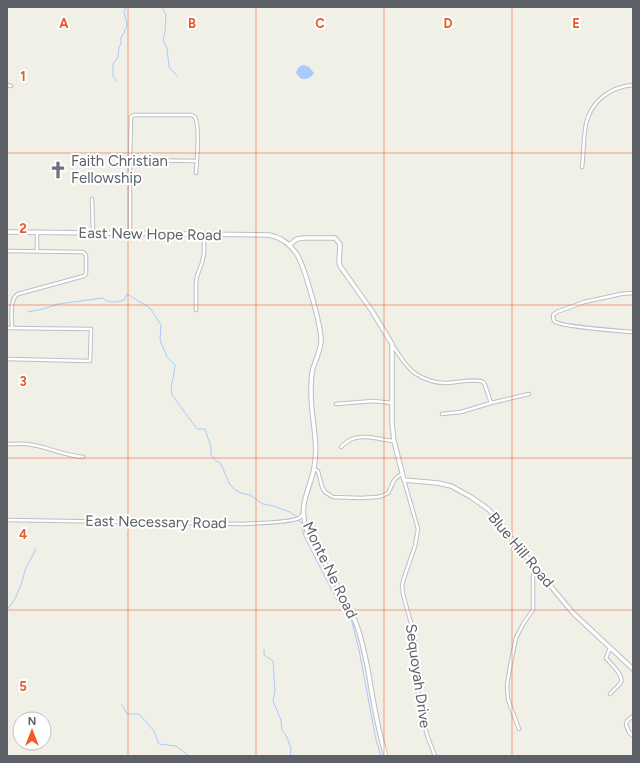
<svg xmlns="http://www.w3.org/2000/svg" width="640" height="763" viewBox="0 0 640 763" font-family="Figtree,sans-serif">
	<style>
		.water { fill: #a8caff }
		.lines { fill: none; stroke-linecap: round; stroke-linejoin: round }
		.stream { stroke: #a8caff; stroke-width: 1 }
		.minor-casing { stroke: #bdbec5; stroke-width: 4.5 }
		.tertiary-casing { stroke: #bdbec5; stroke-width: 5.5 }
		.minor { stroke: #fff; stroke-width: 2.5 }
		.tertiary { stroke: #fff; stroke-width: 3.5 }
		.grid { fill: none; stroke: #e85a2c; stroke-width: 1; stroke-opacity: 0.55 }
		.labels { text-anchor: middle; dominant-baseline: central; stroke-width: 4; stroke-linejoin: round; paint-order: stroke }
		.worship-label { font-size: 15px; fill: #5b616d; stroke: #fff; text-anchor: start }
		.street-label { font-size: 15px; fill: #5d6067; stroke: #fff }
		.grid-label { font-size: 13px; text-anchor: middle; font-weight: bold; fill: #e85a2c; stroke: #fff; stroke-width: 4; stroke-linejoin: round; paint-order: stroke }
	</style>
	<rect width="100%" height="100%" fill="#f1f0e6"/>
	<path class="water" d="M304 65 309 67 314 73C310 79 306 80 300 78L296 73 297 70 300 66Z"/>
	<g class="lines">
		<path class="stream" d="M163 9 166 15 165 31 163 40 167 48 169 67 178 77
			M117 82 113 76V64L118 57 119 47 121 44V37L124 33 127 25 124 12 126 7
			M28 312 43 309 58 304 103 298C109 304 117 302 124 300L127 294 150 308 161 325 160 340 167 357 175 365 173 379 171 385 172 395 197 429H205L211 447V455L215 460 221 464 229 483 234 489 241 493 250 495 263 504 273 506 290 512 297 517
			M299 520 301 523
			M302 527 304 536 338 602 352 622 359 650 376 740 381 756
			M7 610 15 599 22 582 25 570 36 549
			M264 649V655L273 661 275 691 273 701 281 720 282 730 287 737 291 749 290 756
			M122 705 127 714H139L154 731 159 744 176 746 189 756"/>
		<g class="minor-casing">
			<path id="minor" d="M7 85 11 86
				M130 160 197 161
				M582 167C584 153 583 138 586 124 591 101 610 87 633 85
				M92 199 93 233
				M130 233V160L131 117 134 115H192L195 117C200 126 197 161 196 173
				M37 250V233
				M7 251 81 252H83L86 255V274L84 276 18 294C9 299 12 319 12 328
				M633 293 621 294 584 302 557 312 553 315C553 317 553 319 554 321 559 327 622 331 633 332
				M196 310V284L197 276 202 263 204 253V234
				M7 328 91 329 90 361 7 359
				M392 345C399 354 406 368 416 374 424 379 436 383 446 383 453 383 478 378 483 382 484 383 484 384 485 385L491 403
				M336 404 373 401 392 403
				M442 414 461 412 491 403 529 394
				M7 444C15 444 25 443 33 445 50 448 66 456 83 457
				M341 447C344 444 347 441 352 439 364 434 381 440 394 441
				M314 469 318 471 322 487 325 492 333 497 361 498 377 497 382 496 388 493C394 483 391 480 402 474
				M404 480 418 529 415 546 404 578 402 586 403 594 414 634 415 643 417 687 422 717 428 738 435 756
				M7 520 244 524C255 523 290 523 299 518 300 518 302 514 303 514
				M610 694C613 690 619 686 621 682 624 675 610 663 606 658L610 648
				M633 716 627 721 626 725 629 732 633 736
				M519 729 510 705 508 699 507 685 511 662 516 638 523 624 533 610V565"/>
		</g>
		<g class="tertiary-casing">
			<path id="tertiary" d="M7 232 269 235C280 237 289 243 296 253 304 264 322 328 321 342 320 351 316 360 313 368 311 376 311 385 311 393 311 418 319 443 314 468 311 485 301 501 304 518 305 532 315 545 321 556 333 579 348 602 357 626 362 640 365 655 368 670 373 699 377 728 386 756
				M289 245 297 239 304 238H335L340 244 339 262 340 266 372 311 392 344V423L394 441 404 480 438 483 451 486 471 497 488 509 495 516 514 542 573 613 633 669"/>
		</g>
		<use href="#minor" class="minor"/>
		<use href="#tertiary" class="tertiary"/>
	</g>
	<path class="grid" d="M128 7V756M256 7V756M384 7V756M512 7V756M7 153H633M7 305H633M7 458H633M7 610H633"/>
	<defs>
		<g id="church-bare" transform="scale(1.38)"><path d="M-1.2-6h2.4v3.5h3.3v2.4h-3.3V6h-2.4V-.1h-3.3v-2.4h3.3Z" fill="#6b7280" stroke="#fff" stroke-width="2.5" paint-order="stroke"/></g>
	</defs>
	<g fill-rule="evenodd">
		<use href="#church-bare" x="58" y="170"/>
	</g>
	<g class="labels">
		<g class="worship-label">
			<text x="71" y="161">Faith Christian<tspan x="71" dy="17">Fellowship</tspan></text>
		</g>
		<g class="street-label">
			<text transform="translate(150 234) rotate(1)">East New Hope Road</text>
			<text transform="translate(156 522) rotate(1)">East Necessary Road</text>
			<text transform="translate(521 550) rotate(50)">Blue Hill Road</text>
			<text transform="translate(330 570) rotate(64)">Monte Ne Road</text>
			<text transform="translate(418 676) rotate(82)">Sequoyah Drive</text>
		</g>
	</g>
	<g class="grid-label">
		<text x="64" y="28">A</text>
		<text x="192" y="28">B</text>
		<text x="320" y="28">C</text>
		<text x="448" y="28">D</text>
		<text x="576" y="28">E</text>
		<text x="23" y="81">1</text>
		<text x="23" y="233">2</text>
		<text x="23" y="386">3</text>
		<text x="23" y="539">4</text>
		<text x="23" y="691">5</text>
	</g>
	<rect width="640" height="763" fill="none" stroke="#5d6067" stroke-width="16"/>
	<g transform="translate(32 731)"><circle r="19" fill="#ffffff" stroke="#bebfc2"/>
	<path d="M0-3L7 15L0 10L-7 15Z" fill="#f85925"/>
	<text y="-6" font-size="11" font-weight="bold" text-anchor="middle" fill="#5d6067">N</text>
	</g>
</svg>
